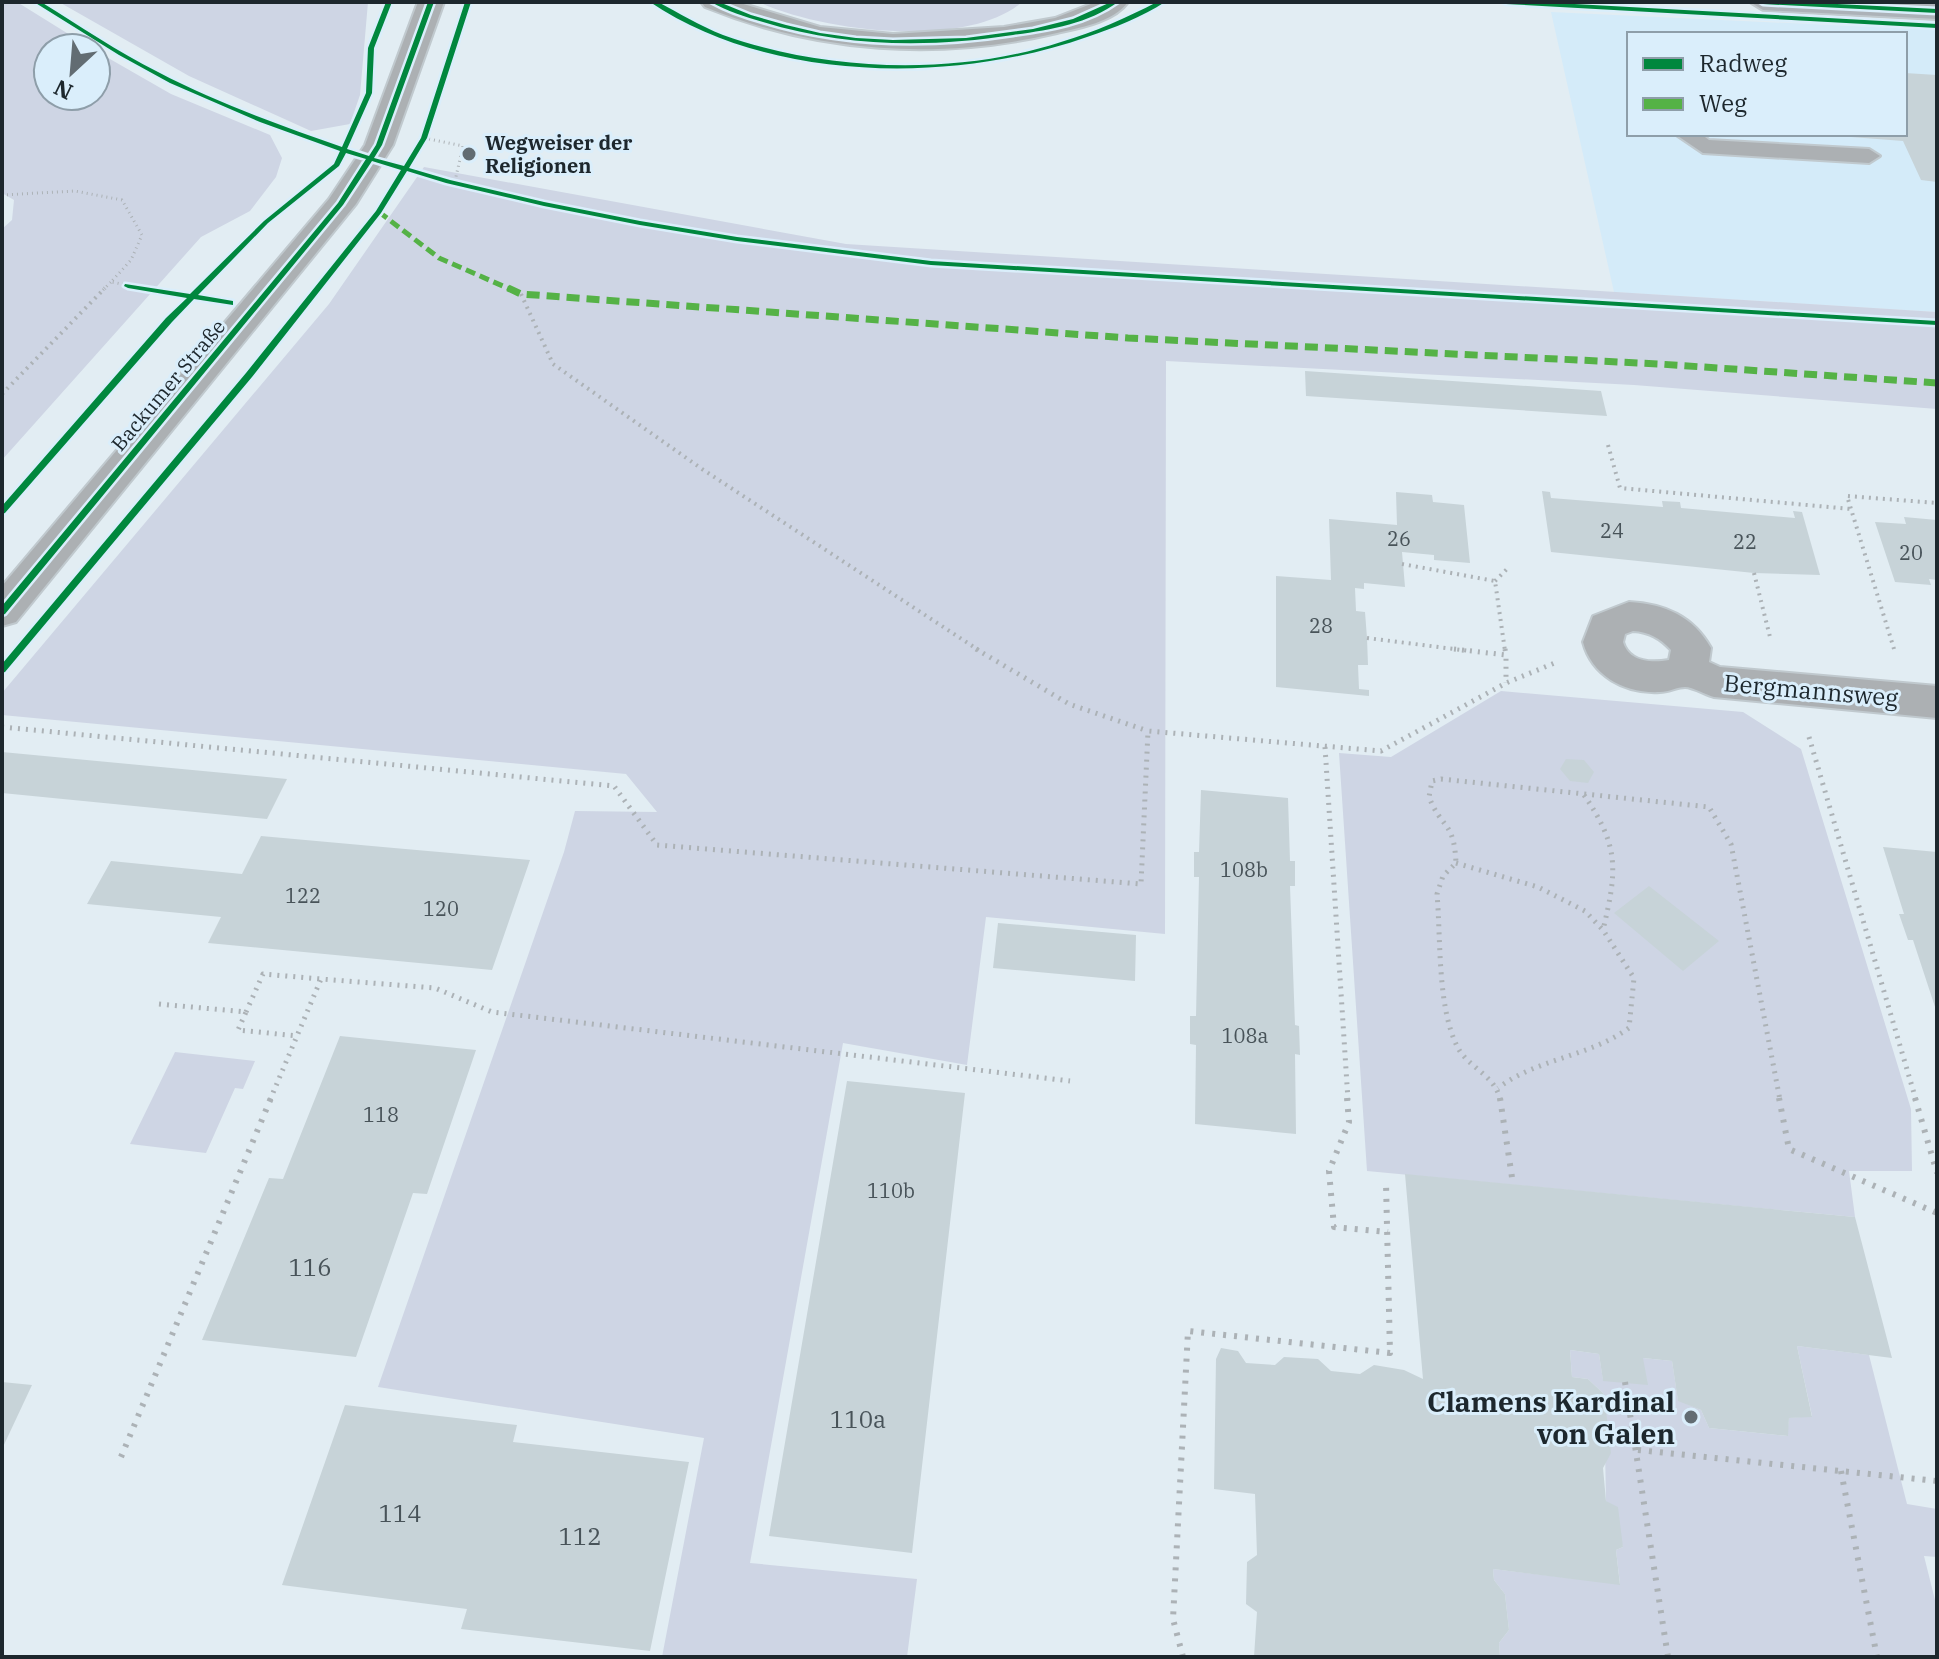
<svg xmlns="http://www.w3.org/2000/svg" width="1939" height="1659" viewBox="0 0 1939 1659" font-family="'IBM Plex Serif',serif">
	<style>
		.built { fill: #d4ebf9; fill-rule: evenodd }
		.green { fill: #ced5e4 }
		.building { fill: #c7d3d8 }
		.lines { fill: none; stroke-linecap: round; stroke-linejoin: round }
		.service-casing { stroke: #c0c9ce; stroke-width: 4 }
		.minor-casing { stroke: #c0c9ce; stroke-width: 4 }
		.tertiary-casing { stroke: #c0c9ce; stroke-width: 4 }
		.primary-casing { stroke: #c0c9ce; stroke-width: 4 }
		.path-far3 { stroke: #acb2b6; stroke-width: 3; stroke-dasharray: 1 4; stroke-linecap: butt }
		.path-far2 { stroke: #acb2b6; stroke-width: 4; stroke-dasharray: 2 5; stroke-linecap: butt }
		.path-far1 { stroke: #acb2b6; stroke-width: 5; stroke-dasharray: 2 6; stroke-linecap: butt }
		.path { stroke: #acb2b6; stroke-width: 6; stroke-dasharray: 3 8; stroke-linecap: butt }
		.service { fill: #acb0b3; fill-rule: evenodd }
		.minor { fill: #acb0b3; fill-rule: evenodd }
		.tertiary { fill: #acb0b3; fill-rule: evenodd }
		.primary { fill: #acb2b8; fill-rule: evenodd }
		.quiet-far1 { stroke: #55b246; stroke-width: 5; stroke-dasharray: 10 5; stroke-linecap: butt }
		.quiet { stroke: #55b246; stroke-width: 7; stroke-dasharray: 13 7; stroke-linecap: butt }
		.cycleway-casing { stroke: #daeefb; stroke-width: 5 }
		.cycleway { fill: #00873e; fill-rule: evenodd }
		.poi-dot { fill: #626c72; stroke: #daeefb; stroke-width: 3 }
		.labels { text-anchor: middle; dominant-baseline: central; stroke-width: 6; stroke-linejoin: round; paint-order: stroke }
		.far-poi-label { font-size: 20px; font-weight: bold; fill: #1d272d; stroke: #daeefb; text-anchor: start }
		.far-street-label { font-size: 20px; fill: #1d272d; stroke: #daeefb }
		.number-label { font-size: 20px; fill: #485359 }
		.street-label { font-size: 24px; fill: #1d272d; stroke: #daeefb }
		.near-number-label { font-size: 24px; fill: #485359 }
		.near-poi-label { font-size: 28px; font-weight: bold; fill: #1d272d; stroke: #daeefb; text-anchor: end }
	</style>
	<rect width="100%" height="100%" fill="#e2edf3"/>
	<path class="built" d="M1551 12 1937 30V312L1614 292ZM1629 34H1905V134H1629Z"/>
	<path class="green" d="M2 2H17L91 48H48V96H96V51L171 94 270 135 282 158 276 177 250 211 201 237 2 460V229L12 220 14 200 2 193Z
		M59 2H368L360 95 350 124 311 131 189 76Z
		M759 2H1022C967 50 820 31 759 2Z
		M424 167 846 244 1937 312V409L1634 385 1166 361 1165 934 986 917 967 1065 843 1043 750 1563 917 1579 907 1657H662L704 1438 378 1387 564 852 575 811 657 812 626 774 2 715V693L329 304Z
		M1501 691 1743 712 1801 749 1911 1109 1912 1171H1849L1855 1217 1367 1171 1339 753 1391 757Z
		M175 1052 255 1061 243 1089 235 1088 206 1153 130 1144Z
		M1797 1346 1869 1355 1907 1504 1937 1509V1557L1924 1556 1937 1608V1657H1500L1499 1643 1509 1630 1505 1594 1494 1580 1493 1569 1620 1584 1616 1550 1623 1547 1606 1501 1604 1394 1588 1379 1572 1377 1570 1350 1599 1354 1603 1380 1643 1358 1672 1361 1678 1400 1701 1410 1709 1428 1787 1436 1789 1418 1812 1416Z"/>
	<path class="building" d="M1905 73 1937 75V182L1921 180 1903 141 1838 136 1905 134Z
		M1305 371 1601 391 1607 416 1306 396Z
		M1542 491 1550 492 1551 498 1663 507 1662 501 1680 502 1681 508 1795 518 1793 511 1802 512 1820 575 1754 573 1551 552Z
		M1396 492 1432 495 1433 502 1464 505 1470 563 1434 560V555L1402 552 1405 587 1364 583V589L1355 588 1356 611 1365 612 1367 638 1368 665H1358L1359 689 1369 690V696L1276 687V576L1331 580 1329 519 1397 525Z
		M1904 517 1937 520V580L1929 579 1931 585 1895 582 1875 522 1906 524Z
		M2 752 287 779 267 819 2 793Z
		M1566 759 1584 760 1594 772 1588 783 1570 781 1560 769Z
		M1201 790 1288 798 1290 861H1295V886H1290L1295 1025 1299 1026 1300 1055 1295 1054 1296 1134 1195 1124 1196 1045 1190 1044V1016H1196L1199 877H1194V852H1199Z
		M261 836 394 848 530 860 492 970 208 943 221 917 87 904 111 861 242 874Z
		M1883 847 1937 852V1013L1913 940H1908L1899 914H1904Z
		M1649 886 1719 941 1683 971 1614 913Z
		M998 923 1136 935 1135 981 993 968Z
		M340 1036 476 1050 427 1194 413 1193 356 1357 202 1340 269 1178 283 1179Z
		M847 1081 965 1093 912 1553 769 1536Z
		M1405 1174 1855 1217 1892 1358 1797 1346 1812 1417 1789 1418 1788 1436 1709 1428 1701 1410 1678 1401 1672 1361 1643 1358 1648 1385 1603 1381 1599 1354 1570 1350 1572 1377 1588 1379 1604 1394 1611 1453 1603 1468 1606 1501 1618 1507 1623 1547 1616 1550 1620 1585 1493 1569 1494 1580 1505 1594 1509 1630 1499 1643 1500 1657H1254L1257 1612 1246 1604 1247 1562 1257 1555 1255 1494 1214 1489 1216 1359 1221 1348 1238 1351 1246 1363 1275 1365 1284 1357 1318 1359 1331 1371 1360 1374 1374 1365 1404 1370 1423 1379Z
		M2 1382 32 1385 2 1449Z
		M345 1405 517 1425 513 1442 689 1462 650 1651 461 1629 467 1609 282 1585Z"/>
	<g class="lines">
		<g class="service-casing">
			<path id="service" d="M1675 134H1701L1709 140 1869 149 1880 156 1869 163 1703 153Z"/>
		</g>
		<g class="minor-casing">
			<path id="minor" d="M418 2H444L393 145 356 204 16 622 2 626V586L329 199 365 145Z
				M1629 602C1665 604 1693 616 1711 648L1709 662 1720 667 1937 686V718L1714 697C1706 695 1693 687 1685 687 1677 687 1669 692 1660 692 1625 694 1592 676 1583 642L1593 616ZM1633 631C1649 632 1660 638 1671 650L1669 660C1651 663 1629 662 1623 642L1625 634Z"/>
		</g>
		<g class="tertiary-casing">
			<path id="tertiary" d="M701 2H737L820 27 893 34 1004 27 1055 18 1096 2H1128C1114 22 1079 28 1057 33 938 61 818 53 705 7Z"/>
		</g>
		<g class="primary-casing">
			<path id="primary" d="M1750 2 1937 3V19L1763 10Z"/>
		</g>
		<path class="path-far3" d="M429 139 463 146 455 181
			M2 195 75 191 122 200 142 235 131 260 111 282 155 290
			M103 290 111 282"/>
		<path class="path-far2" d="M144 288 203 299
			M521 294 553 364 702 469 980 651
			M2 394 105 288
			M1608 445 1620 488 1851 509
			M1402 564 1495 581 1505 651
			M1754 573 1770 637
			M1495 581 1509 567
			M1367 638 1470 651
			M1894 649 1847 496 1937 503"/>
		<path class="path-far1" d="M976 649 1069 704 1148 731
			M1454 649 1506 655V683
			M1505 649 1506 655
			M2 727 614 786 657 845 1141 884 1148 731 1381 751 1506 683 1557 662
			M1809 737 1916 1100
			M1325 747 1348 1100
			M1584 795C1620 847 1617 871 1603 930
			M1456 863 1538 887 1585 911 1603 930 1634 978 1629 1028C1589 1057 1538 1058 1498 1088
			M159 1004 246 1012 238 1030 298 1036
			M246 1012 263 974 321 979
			M270 1100 321 979 435 988 492 1012 1070 1081
			M1500 1100C1496 1076 1469 1068 1458 1048 1437 1008 1441 939 1437 894L1443 876 1456 863C1454 820 1442 830 1429 797L1432 781 1441 779 1709 807 1731 844 1780 1100"/>
		<path class="path" d="M1347 1098 1349 1122 1329 1171 1334 1227 1388 1232
			M1500 1098 1513 1184
			M1779 1098 1789 1149 1937 1213
			M1915 1098 1937 1173
			M1625 1382 1668 1657
			M1638 1450 1937 1481
			M121 1457 271 1098
			M1841 1471 1877 1657
			M1183 1657 1173 1619 1188 1331 1390 1353 1386 1183"/>
		<use href="#service" class="service"/>
		<use href="#minor" class="minor"/>
		<use href="#tertiary" class="tertiary"/>
		<use href="#primary" class="primary"/>
		<path class="quiet-far1" d="M379 212 439 258 512 290"/>
		<path class="quiet" d="M508 288 521 294 1128 338 1659 364 1937 383"/>
		<g class="cycleway-casing">
			<path id="cycleway" d="M34 2H41C80 26 118 52 158 72 217 103 280 125 342 147L366 93 368 48 386 2H392L374 48 372 93 347 149 369 156 376 145 428 2H434L382 145 374 158 404 166 421 138 465 2H471L427 138 409 168 450 180 544 202 640 221 737 237 931 261 1937 321V325L931 265 737 241 640 225 544 206 446 183 407 171 381 213 252 377 5 672 2 673V664L246 373 376 211 401 170 372 161 343 205 5 614 2 615V606L338 203 366 159 346 153 339 166 268 223 198 295 233 301V305L194 299 172 322 5 513 2 514V506L166 318 187 298 128 288 124 286 125 284 190 294 264 221 334 164 340 151 260 122 170 83 119 55Z
				M650 2H658C679 13 700 26 723 35 826 72 957 76 1061 42 1095 32 1126 18 1157 2H1165C1142 17 1114 28 1087 37 954 84 770 83 650 2Z
				M711 2H719L751 15 786 25 820 33 856 38 893 40 966 38 1033 29 1073 19 1111 2H1118C1088 24 1049 30 1013 35 929 48 844 47 763 22 745 17 727 11 711 2Z
				M1503 2H1538L1937 24V28L1506 4Z
				M1760 2H1797L1937 9V13L1763 4Z"/>
		</g>
		<use href="#cycleway" class="cycleway"/>
	</g>
	<g class="poi-dot">
		<circle cx="469" cy="154" r="8"/>
		<circle cx="1691" cy="1417" r="8"/>
	</g>
	<g class="labels">
		<g class="far-poi-label">
			<text x="485" y="142">Wegweiser der<tspan x="485" dy="23">Religionen</tspan></text>
		</g>
		<g class="far-street-label">
			<text transform="translate(168 385) rotate(-50)">Backumer Straße</text>
		</g>
		<g class="number-label">
			<text x="1612" y="530">24</text>
			<text x="1399" y="538">26</text>
			<text x="1745" y="541">22</text>
			<text x="1911" y="552">20</text>
			<text x="1321" y="625">28</text>
			<text x="1244" y="869">108b</text>
			<text x="303" y="895">122</text>
			<text x="441" y="908">120</text>
			<text x="1245" y="1035">108a</text>
			<text x="381" y="1114">118</text>
			<text x="891" y="1190">110b</text>
		</g>
		<g class="street-label">
			<text transform="translate(1811 690) rotate(5)">Bergmannsweg</text>
		</g>
		<g class="near-number-label">
			<text x="310" y="1267">116</text>
			<text x="858" y="1419">110a</text>
			<text x="400" y="1513">114</text>
			<text x="580" y="1536">112</text>
		</g>
		<g class="near-poi-label">
			<text x="1675" y="1401">Clamens Kardinal<tspan x="1675" dy="32">von Galen</tspan></text>
		</g>
	</g>
	<rect width="1939" height="1659" fill="none" stroke="#1d272d" stroke-width="8"/>
	<rect x="1627" y="32" width="280" height="104" fill="#daeefb" stroke="#8e9ea9" stroke-width="2"/>
	<rect x="1643" y="58" width="40" height="12" fill="#00873e" stroke="#8e9ea9" stroke-width="2"/>
	<text x="1699" y="72" font-size="24" fill="#1d272d">Radweg</text>
	<rect x="1643" y="98" width="40" height="12" fill="#55b246" stroke="#8e9ea9" stroke-width="2"/>
	<text x="1699" y="112" font-size="24" fill="#1d272d">Weg</text>
	<g transform="translate(72 72) rotate(206)"><circle r="38" fill="#daeefb" stroke="#8e9ea9" stroke-width="2"/>
	<path d="M0-6L14 30L0 20L-14 30Z" fill="#626c72"/>
	<text y="-12" font-size="22" font-weight="bold" text-anchor="middle" fill="#1d272d">N</text>
	</g>
</svg>
